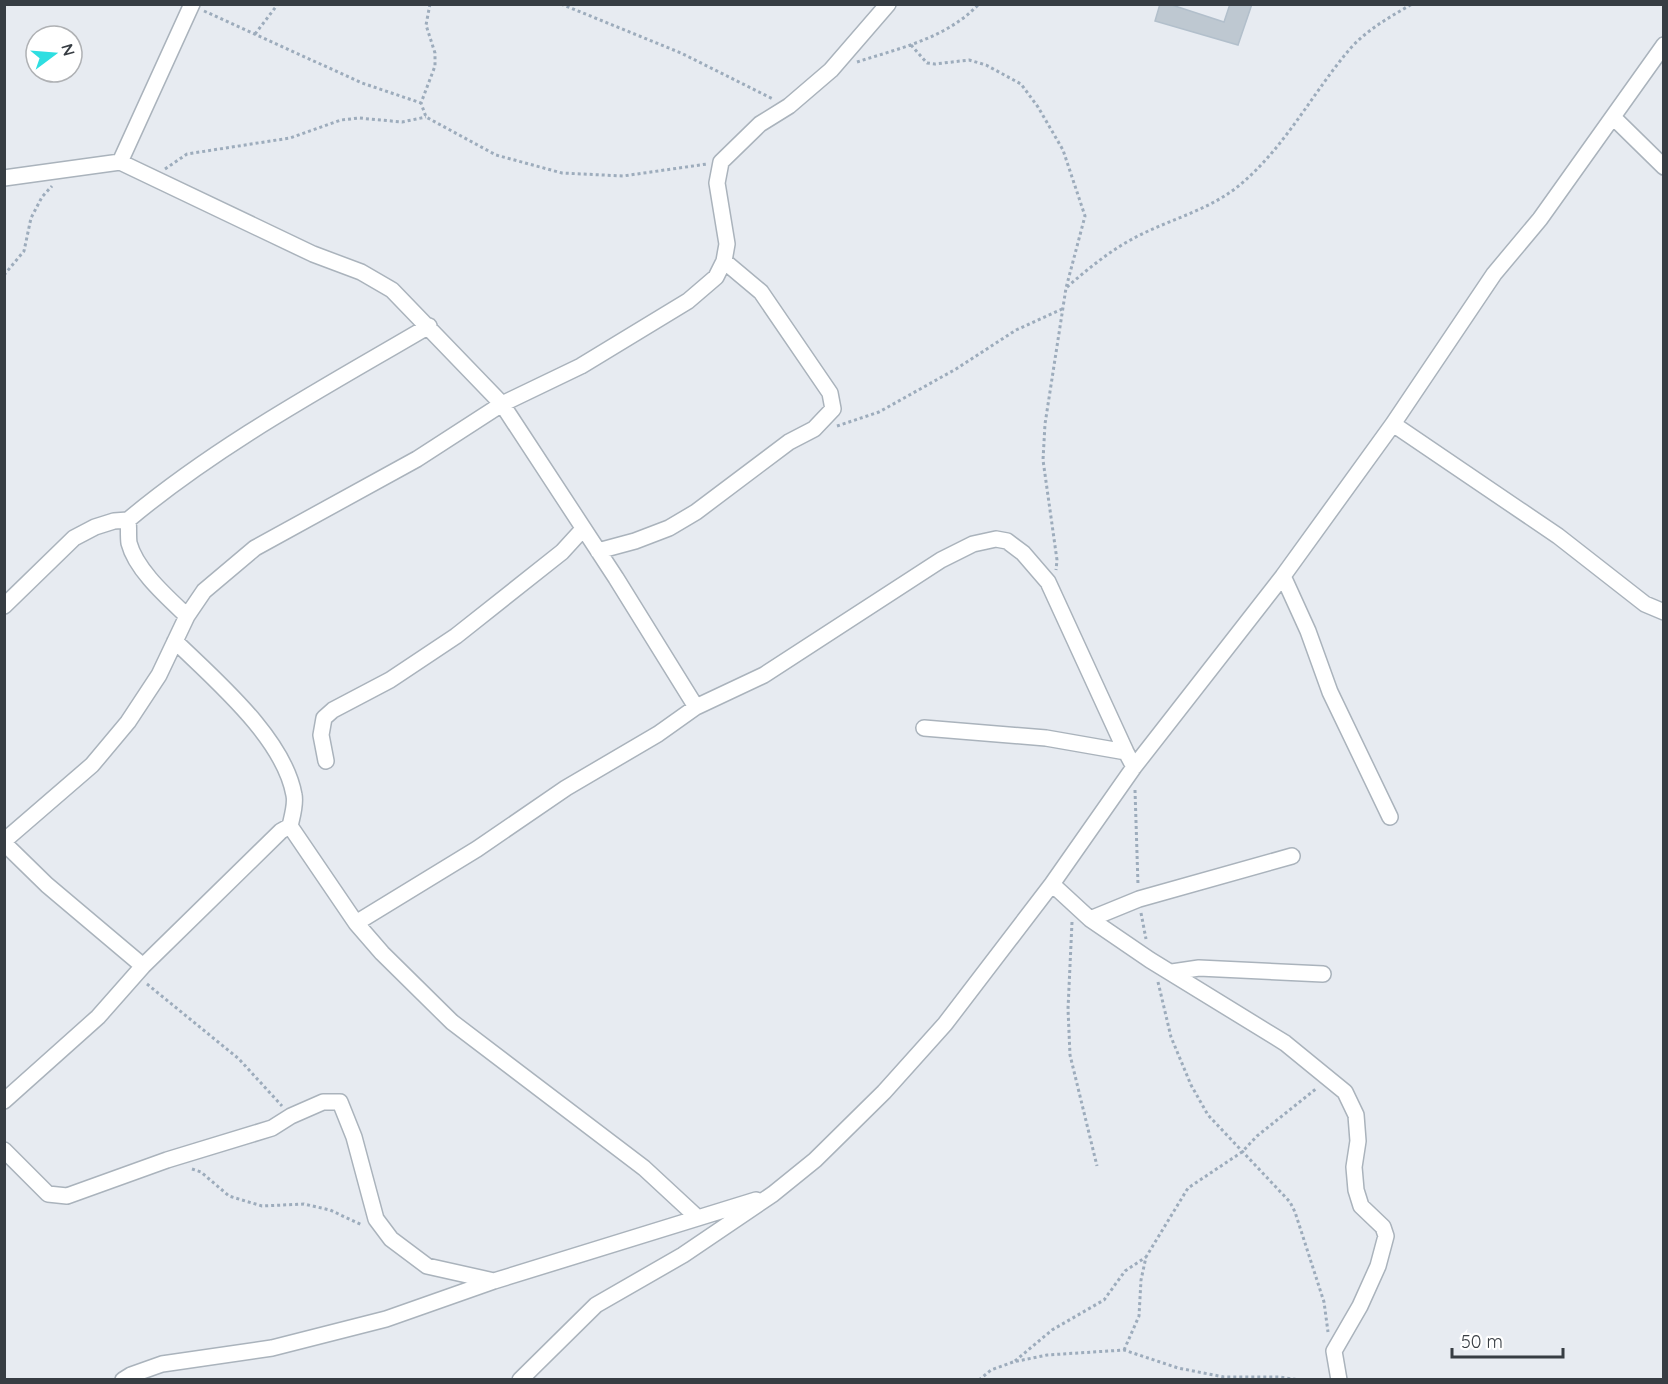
<svg xmlns="http://www.w3.org/2000/svg" width="1668" height="1384" viewBox="0 0 1668 1384" font-family="Quicksand,sans-serif">
	<style>
		.building { fill: #bec8d1; stroke: #b2bfcb; stroke-width: 1.5 }
		.lines { fill: none; stroke-linecap: round; stroke-linejoin: round }
		.minor-casing { stroke: #aab3bc; stroke-width: 18 }
		.path { stroke: #9dacbc; stroke-width: 3; stroke-dasharray: 3 3; stroke-linecap: butt }
		.minor { stroke: #fff; stroke-width: 15 }
	</style>
	<rect width="100%" height="100%" fill="#e7ebf1"/>
	<path class="building" d="M1160 4H1169L1224 22 1230 4H1252L1238 45 1155 21Z"/>
	<g class="lines">
		<g class="minor-casing">
			<path id="minor" d="M1613 117 1664 167
				M120 162 192 4
				M4 178 120 162 313 254 361 272 392 290 502 404 616 578 696 707
				M1393 424 1558 536 1645 604 1664 612
				M598 551 635 541 669 528 696 512 789 442 814 429 833 409 830 393 761 292 724 261
				M1283 576 1308 631 1330 692 1390 817
				M4 606 74 538 95 527 114 521 128 520
				M187 616C167 597 136 570 129 543 128 536 129 527 128 520 220 443 327 386 429 326
				M924 728 1046 738 1126 752
				M326 761 321 735 324 718 333 710 390 680 456 636 562 552 583 529
				M290 826 356 923 382 953 452 1022 644 1168 698 1218
				M4 841 92 765 128 722 159 675 187 616 204 591 255 548 417 459 502 404 581 366 688 301 716 277 724 261 727 244 717 183 721 162 760 124 789 106 831 70 888 4
				M4 843 47 885 143 966
				M1052 884 1090 919 1150 960 1285 1043 1345 1092 1356 1115 1358 1141 1354 1167 1356 1190 1361 1206 1383 1227 1386 1236 1378 1266 1360 1306 1334 1351 1339 1380
				M1090 919 1139 899 1292 856
				M356 923 477 849 566 788 658 734 696 707 764 675 941 560 973 544 996 539 1007 541 1023 553 1048 582 1126 752 1134 767
				M1172 972 1199 968 1323 974
				M4 1101 98 1017 143 966 281 831 290 826C292 817 296 804 294 795 284 738 215 680 175 641
				M4 1150 48 1194 67 1196 167 1160 272 1128 291 1116 323 1102H340L354 1137 376 1219 391 1239 427 1266 494 1281
				M123 1380 131 1375 162 1364 272 1348 386 1319 494 1281 756 1200
				M520 1380 596 1305 683 1255 773 1194 815 1160 884 1092 945 1024 1052 884 1134 767 1283 576 1393 424 1494 274 1540 219 1664 45"/>
		</g>
		<path class="path" d="M430 4 426 25 435 53V66L421 103 426 117 496 155 562 173 623 176 707 164
			M561 4 681 53 773 99
			M204 11 362 83 421 103
			M255 34 278 4
			M911 45 927 63 935 64 969 60 986 65 1021 84 1038 107 1063 150 1085 216 1066 288 1045 424 1043 460 1057 560 1056 570
			M857 62C900 48 947 38 979 4
			M165 169 187 154 290 138 341 120 359 118 402 122 426 117
			M4 275 24 251 31 218 42 197 52 186
			M1067 287C1089 268 1112 249 1138 236 1171 219 1206 211 1236 188 1283 151 1311 95 1349 50 1366 30 1390 17 1412 4
			M837 426 879 412 956 369 1016 330 1062 309
			M1135 790 1138 885
			M1141 913 1146 939
			M1072 922 1068 1009 1070 1055 1097 1166
			M1158 982 1171 1037 1191 1085 1208 1115 1290 1202 1295 1212 1324 1302 1328 1332
			M147 984 239 1059 282 1106
			M192 1169 201 1172 229 1196 262 1206 304 1204 330 1210 362 1225
			M1124 1350 1139 1316 1141 1280 1146 1257 1188 1188 1242 1152 1257 1136 1317 1088
			M1015 1361 1052 1330 1104 1300 1125 1271 1146 1257
			M979 1380 991 1370 1013 1362 1047 1355 1124 1350 1178 1368 1224 1377H1280L1299 1380"/>
		<use href="#minor" class="minor"/>
	</g>
	<rect width="1668" height="1384" fill="none" stroke="#373d43" stroke-width="12"/>
	<g transform="translate(54 54) rotate(74)"><circle r="28" fill="#ffffff" stroke="#afb1b4" stroke-width="1.5"/>
	<path d="M0-4.5L10 22L0 15L-10 22Z" fill="#2edee1"/>
	<text y="-9" font-size="16" font-weight="bold" text-anchor="middle" fill="#373d43">N</text>
	</g>
	<path d="M1452 1348v9h111v-9" fill="none" stroke="#373d43" stroke-width="3"/>
	<text x="1461" y="1348" font-size="18" fill="#373d43" stroke="#ffffff" stroke-width="4.5" paint-order="stroke">50 m</text>
</svg>
